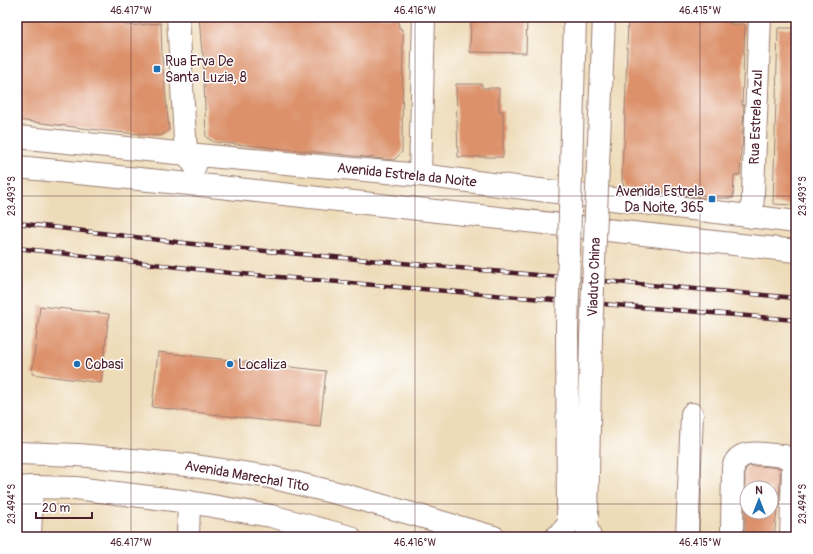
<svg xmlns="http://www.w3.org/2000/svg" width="813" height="554" viewBox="0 0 813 554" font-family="Pangolin,sans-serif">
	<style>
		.building { fill: #dc916b; fill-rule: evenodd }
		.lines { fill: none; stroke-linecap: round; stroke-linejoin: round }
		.minor-casing { stroke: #9c7e72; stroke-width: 24 }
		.major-casing { stroke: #9c7e72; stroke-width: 24 }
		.minor { stroke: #fff; stroke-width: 22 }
		.major { stroke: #fff; stroke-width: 22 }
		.rail-casing { stroke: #4a1f2b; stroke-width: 4.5 }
		.rail { stroke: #fff; stroke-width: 3; stroke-dasharray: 9; stroke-linecap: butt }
		.minor-bridge-casing { stroke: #9c7e72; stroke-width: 24; stroke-linecap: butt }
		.minor-bridge { stroke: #fff; stroke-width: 22 }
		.ticks { fill: none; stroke: #4a1f2b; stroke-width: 1; stroke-opacity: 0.45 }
		.poi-dot { fill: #1f6fb2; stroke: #fff; stroke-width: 1.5 }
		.labels { text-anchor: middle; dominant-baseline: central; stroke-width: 3; stroke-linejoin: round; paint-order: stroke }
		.poi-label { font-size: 14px; fill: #4a1f2b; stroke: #fff; text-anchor: start }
		.street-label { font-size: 14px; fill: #4a1f2b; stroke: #fff }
		.neatline { fill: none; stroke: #4a1f2b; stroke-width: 1.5 }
		.ticks-label { font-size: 10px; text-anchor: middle; fill: #4a1f2b }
	</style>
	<rect width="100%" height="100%" fill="#fff"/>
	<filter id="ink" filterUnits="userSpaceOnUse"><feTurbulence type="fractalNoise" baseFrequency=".025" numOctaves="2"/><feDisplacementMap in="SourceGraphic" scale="8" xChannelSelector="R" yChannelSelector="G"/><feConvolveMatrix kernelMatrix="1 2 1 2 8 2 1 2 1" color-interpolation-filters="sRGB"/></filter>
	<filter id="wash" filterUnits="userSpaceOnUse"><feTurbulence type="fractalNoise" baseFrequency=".012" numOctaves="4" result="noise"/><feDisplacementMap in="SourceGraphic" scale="16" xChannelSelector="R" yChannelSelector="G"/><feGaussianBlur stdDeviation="0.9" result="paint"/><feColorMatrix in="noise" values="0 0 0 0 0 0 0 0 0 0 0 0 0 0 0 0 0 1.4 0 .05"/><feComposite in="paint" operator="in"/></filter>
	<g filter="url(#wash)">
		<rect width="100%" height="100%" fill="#eedcb9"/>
		<g id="blocks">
			<path class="building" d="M17 17H126V26L161 23 162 57 169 130 160 136 106 131 74 127 17 120Z
				M199 17H398L399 28H401V30H403V42L402 152 394 160 297 150 214 142 206 137 203 53H202Z
				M471 17H527L526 53 470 52Z
				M628 17H730V24H745L742 105H744L742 147H741L740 175H734L733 198H705L625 188 622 181 623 148H624Z
				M778 28H793V32H796V169H794L793 205 773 204Z
				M456 84H482V88H499V111H503V157H458Z
				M40 306 109 314 101 383 32 374Z
				M158 352 326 371 320 427 152 407Z
				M750 466H761L780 468V487L774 537H745V471L747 467ZM747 488H771V512H747Z"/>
		</g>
	</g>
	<g filter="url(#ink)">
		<use href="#blocks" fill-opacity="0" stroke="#9c7e72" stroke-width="1"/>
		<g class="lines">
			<g class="minor-casing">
				<path id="minor" d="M178 17 185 138 187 154 195 166
					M17 137 187 154 420 175 796 222
					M17 167 220 187 796 251
					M420 175 424 17
					M752 217 760 17
					M30 537 32 487
					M188 537 189 502
					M687 537 692 414
					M733 537 732 529 733 468C738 446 767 455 784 456 790 459 793 462 793 469L791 537"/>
			</g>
			<g class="major-casing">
				<path id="major" d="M17 453 78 455 187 465 270 477 345 495 494 537
					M17 488 32 487 76 488 189 502 271 516 350 537
					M586 525 590 537
					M556 537 560 534 568 525"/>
			</g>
			<use href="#minor" class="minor"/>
			<use href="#major" class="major"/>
			<g class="rail-casing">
				<path id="rail" d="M17 223 210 246 796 298
					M17 248 230 273 796 320"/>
			</g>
			<use href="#rail" class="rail"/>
			<g class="minor-bridge-casing">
				<path id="minor-bridge" d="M568 515 567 329 575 17
					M587 517 591 337 604 17"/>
			</g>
			<use href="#minor-bridge" class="minor-bridge"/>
		</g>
	</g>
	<path class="ticks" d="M131 17V537M415 17V537M700 17V537M17 196H796M17 504H747M771 504H796"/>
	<g class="poi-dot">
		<rect x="153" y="65" width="8" height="8" rx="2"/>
		<rect x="708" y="195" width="8" height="8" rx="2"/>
		<circle cx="77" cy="364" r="4"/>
		<circle cx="230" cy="364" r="4"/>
	</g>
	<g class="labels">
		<g class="poi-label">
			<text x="165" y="61">Rua Erva De<tspan x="165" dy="16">Santa Luzia, 8</tspan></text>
			<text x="704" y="191" text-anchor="end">Avenida Estrela<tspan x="704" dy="16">Da Noite, 365</tspan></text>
			<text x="85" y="364">Cobasi</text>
			<text x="238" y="364">Localiza</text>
		</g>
		<g class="street-label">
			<text transform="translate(756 117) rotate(-88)">Rua Estrela Azul</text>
			<text transform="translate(407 175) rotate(6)">Avenida Estrela da Noite</text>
			<text transform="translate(594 277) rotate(-88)">Viaduto China</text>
			<text transform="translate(247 476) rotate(10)">Avenida Marechal Tito</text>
		</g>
	</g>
	<rect width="813" height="554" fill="none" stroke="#fff" stroke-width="44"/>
	<g transform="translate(759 500)"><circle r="19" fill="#ffffff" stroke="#b7a5aa"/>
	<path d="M0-3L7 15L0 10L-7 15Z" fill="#1f6fb2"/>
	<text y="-6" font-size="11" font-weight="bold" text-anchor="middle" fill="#4a1f2b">N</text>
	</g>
	<path d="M36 512v6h56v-6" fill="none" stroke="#4a1f2b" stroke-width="2"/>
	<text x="42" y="512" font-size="12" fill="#4a1f2b" stroke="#ffffff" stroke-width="3" paint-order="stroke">20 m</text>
	<rect x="22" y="22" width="769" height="510" class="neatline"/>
	<g class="ticks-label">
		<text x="131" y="14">46.417°W</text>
		<text x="415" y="14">46.416°W</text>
		<text x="700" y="14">46.415°W</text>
		<text transform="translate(11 196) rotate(-90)" y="4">23.493°S</text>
		<text transform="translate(802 196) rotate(-90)" y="4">23.493°S</text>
		<text transform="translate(11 504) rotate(-90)" y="4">23.494°S</text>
		<text transform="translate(802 504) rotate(-90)" y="4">23.494°S</text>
		<text x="131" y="546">46.417°W</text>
		<text x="415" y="546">46.416°W</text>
		<text x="700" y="546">46.415°W</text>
	</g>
</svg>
